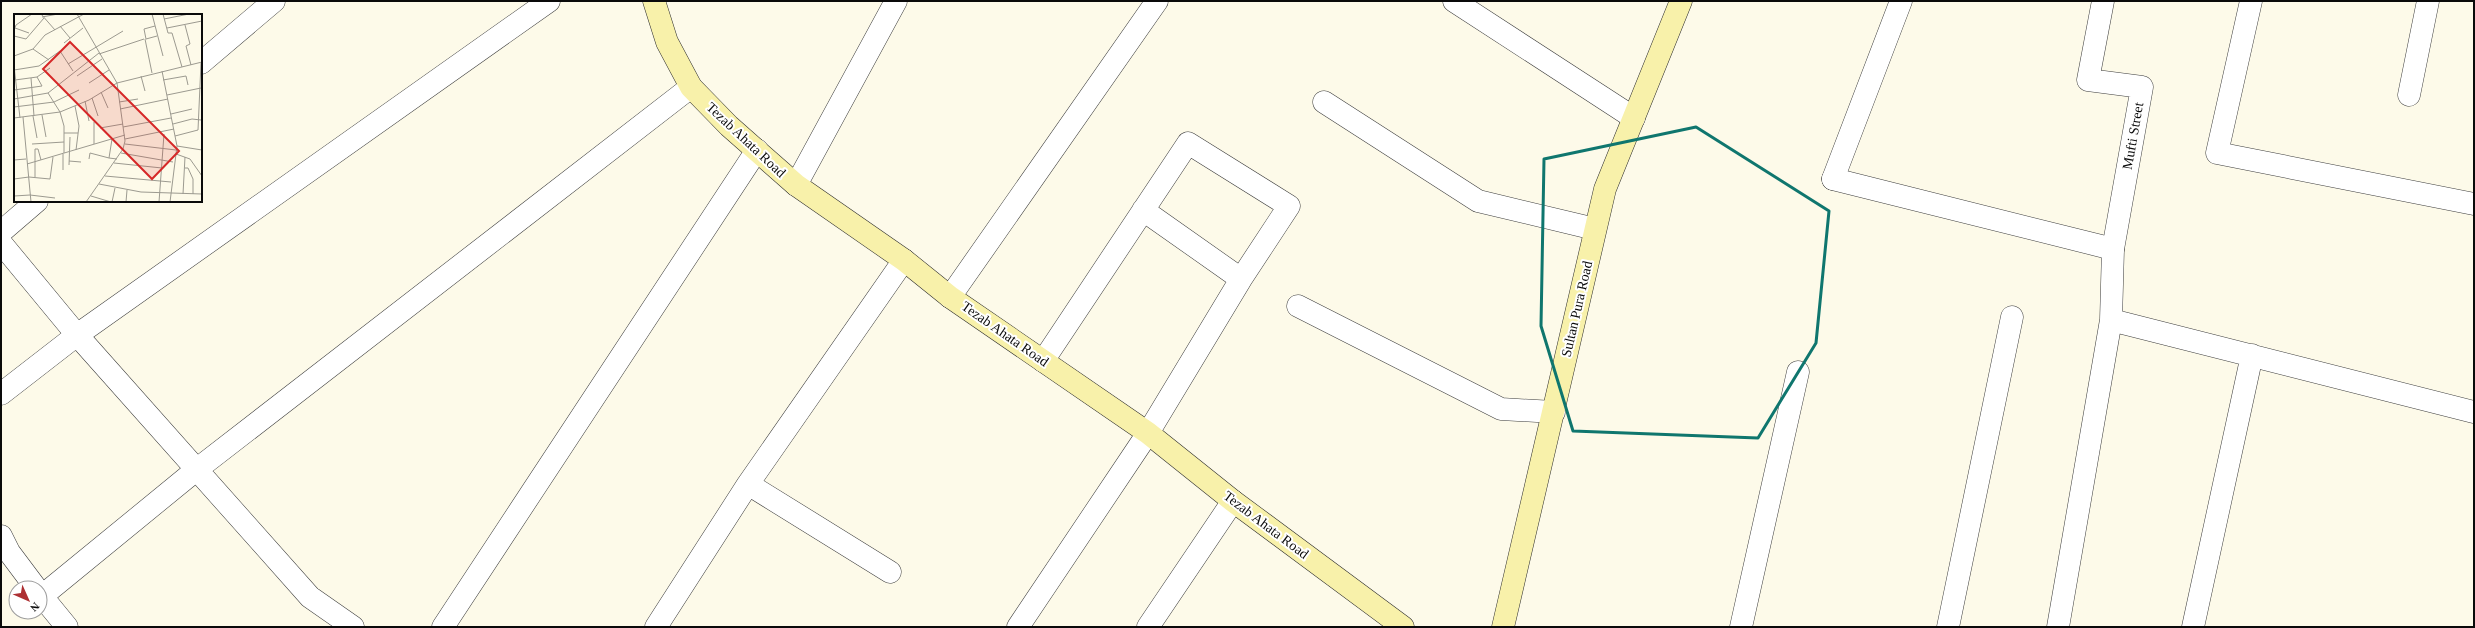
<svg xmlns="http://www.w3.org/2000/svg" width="2475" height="628" viewBox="0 0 2475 628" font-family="'Times New Roman',serif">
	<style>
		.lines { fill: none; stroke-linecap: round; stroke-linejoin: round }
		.service-casing { stroke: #3d3d3d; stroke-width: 23 }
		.minor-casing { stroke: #3d3d3d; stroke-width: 23 }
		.tertiary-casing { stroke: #3d3d3d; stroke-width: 23 }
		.secondary-casing { stroke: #2c2c2c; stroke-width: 23 }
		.service { stroke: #fff; stroke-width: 22 }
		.minor { stroke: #fff; stroke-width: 22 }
		.tertiary { stroke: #fff; stroke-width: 22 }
		.secondary { stroke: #f8f1aa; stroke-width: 22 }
		.marked { fill: none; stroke: #0f766e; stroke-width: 3; stroke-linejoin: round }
		.labels { text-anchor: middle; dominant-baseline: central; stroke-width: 4; stroke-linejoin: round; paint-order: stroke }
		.street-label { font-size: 14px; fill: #0a0a0a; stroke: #fff }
		.inset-road { fill: none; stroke: #9c9a90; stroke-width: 1 }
		.view { fill: #d62828; fill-opacity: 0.15; stroke: #d62828; stroke-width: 2 }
		.inset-edge { fill: none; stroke: #0a0a0a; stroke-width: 2 }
	</style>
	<rect width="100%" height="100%" fill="#fdfae9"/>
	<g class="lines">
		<g class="service-casing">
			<path id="service" d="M2251 1 2217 153 2474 204
				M1833 179 2113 249
				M1143 210 1241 279
				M1043 361 1188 143 1289 206 1241 279 1148 433"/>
		</g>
		<g class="minor-casing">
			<path id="minor" d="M1454 1 1634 118
				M201 63 274 1
				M2409 95 2428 1
				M1324 102 1478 201 1595 229
				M1833 179 1901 1
				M796 185 896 1
				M1 232 37 201
				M1 243 77 335 310 597 353 627
				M950 297 1157 1
				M1298 306 1501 409 1554 412
				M2111 320 2474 412
				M1 394 77 335 549 1
				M748 484 890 572
				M42 596 196 470 691 87
				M443 627 757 150
				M656 627 748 484 904 260
				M1018 627 1148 433
				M1148 627 1233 501
				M1741 627 1798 372
				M1948 627 2012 317
				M2058 627 2111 320 2113 249 2142 87 2088 80 2103 1
				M2193 627 2252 355"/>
		</g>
		<g class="tertiary-casing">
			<path id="tertiary" d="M1 536 9 552 36 588
				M40 594 67 627"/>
		</g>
		<g class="secondary-casing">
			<path id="secondary" d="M654 1 667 42 691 87 729 126 796 185 904 260 950 297 1148 433 1233 501 1403 627
				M1503 627 1605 189 1681 1"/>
		</g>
		<use href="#service" class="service"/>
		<use href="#minor" class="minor"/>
		<use href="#tertiary" class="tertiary"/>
		<use href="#secondary" class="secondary"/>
	</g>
	<path class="marked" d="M1696 127 1829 211 1816 343 1758 438 1573 431 1541 326 1544 159Z"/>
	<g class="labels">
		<g class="street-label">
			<text transform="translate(2133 136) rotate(-80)">Mufti Street</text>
			<text transform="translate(746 140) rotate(43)">Tezab Ahata Road</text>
			<text transform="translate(1577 309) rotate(-77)">Sultan Pura Road</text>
			<text transform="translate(1005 334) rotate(35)">Tezab Ahata Road</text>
			<text transform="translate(1266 525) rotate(37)">Tezab Ahata Road</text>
		</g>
	</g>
	<g transform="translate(14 14)">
		<rect width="188" height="188" fill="#fdfae9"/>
		<path class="inset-road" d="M27 0 41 16M63 0 103 69 111 127 109 135 72 188M138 0 149 42M149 0 154 19H158L168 53M28 3 44 0M150 5 175 0M171 11 176 30 172 32 177 51M46 12 56 24M141 12 130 15 132 25 143 22M1 14 15 19M153 14 188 7M0 16 2 11 18 0M0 22 12 25 30 4M131 25 138 59M50 29 69 14M19 35 35 46M85 40 130 25M0 42 19 35 31 21 70 0M54 50 109 17M0 52 6 104M0 56 25 52 46 37 59 57M148 57 163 132 156 188M63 62 88 45M127 62 131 77M17 64 20 102M1 66 23 63 36 54M149 66 172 62 174 71M75 69 95 56M0 76 28 72 23 63M87 78 94 94M34 79 46 98 50 112V139M153 81 187 74M78 84 84 102M0 85 34 79 85 39M71 87 75 107M105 88 124 85M61 92 65 112 62 136M0 93 40 88 65 76M106 95 154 85M157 100 178 95M28 101 32 123M19 102 23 124M9 103 17 188M0 104 46 98 75 86 103 69 188 48M159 110 178 105 187 106M109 113 157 104M86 114 109 110M50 119H64M161 122 184 116 187 49M98 125 95 144 103 145M111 125 160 115M18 130 50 128M80 130V108M111 130 162 136M163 132 188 136M107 139 159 148M49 140V156M162 140 176 145 188 162M75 145 76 139 95 144M0 146 12 145M55 147 67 148M100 149 148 154M13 150 111 121M55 151 56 123M171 154H174L179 165V180M91 162 157 168M21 163V135H24L27 146M0 165 15 163 36 165 39 143M85 170 127 178 188 180M169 180 171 143M0 182 16 181 41 184M77 182 97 188M98 188 101 174M112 188 113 176M145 188 150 120"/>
		<path class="view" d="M56 28 165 137 138 165 29 55Z"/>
		<rect width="188" height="188" class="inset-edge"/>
	</g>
	<rect width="2475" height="628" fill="none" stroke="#0a0a0a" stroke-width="4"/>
	<g transform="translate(28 600) rotate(135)"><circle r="19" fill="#ffffff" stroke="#9d9d9d"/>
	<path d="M0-3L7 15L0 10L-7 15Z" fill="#ad3033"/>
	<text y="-6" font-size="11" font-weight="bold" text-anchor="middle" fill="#0a0a0a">N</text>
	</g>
</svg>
